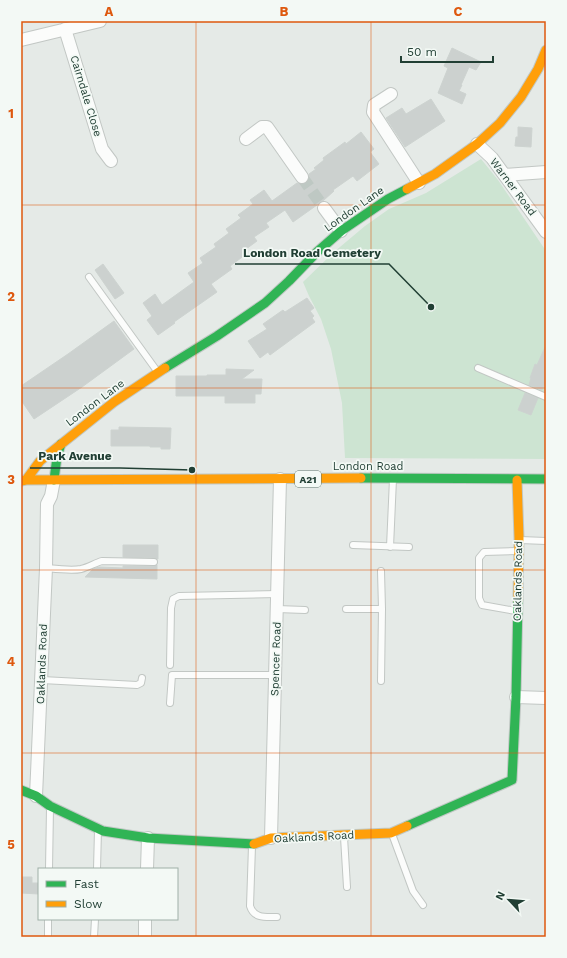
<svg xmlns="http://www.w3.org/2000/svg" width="567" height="958" viewBox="0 0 567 958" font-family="'Work Sans',sans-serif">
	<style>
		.green { fill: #cde4d2 }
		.building { fill: #ccd1cf; stroke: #cdd3d0 }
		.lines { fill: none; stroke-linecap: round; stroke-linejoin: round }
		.street-tunnel { stroke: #bec8c3; stroke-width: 12; stroke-dasharray: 12 6; stroke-linecap: butt }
		.lane-casing { stroke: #c2c7c4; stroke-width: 8 }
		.street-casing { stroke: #c2c7c4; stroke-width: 14 }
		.fast-casing { stroke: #c0c8c4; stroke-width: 11 }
		.slow-casing { stroke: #c0c8c4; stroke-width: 11 }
		.lane { stroke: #fbfcfb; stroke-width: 6 }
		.street { stroke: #fbfcfb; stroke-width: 12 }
		.fast { stroke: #30b455; stroke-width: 9 }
		.slow { stroke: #ff9f0a; stroke-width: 9 }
		.grid { fill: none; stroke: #de580e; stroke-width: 1; stroke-opacity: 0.55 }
		.labels { text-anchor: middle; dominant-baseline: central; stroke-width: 3.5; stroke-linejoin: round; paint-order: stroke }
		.shield { fill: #f3f9f5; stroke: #60776e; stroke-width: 1 }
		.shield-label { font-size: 10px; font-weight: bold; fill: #213f34 }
		.street-label { font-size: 11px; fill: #213f34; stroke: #f3f9f5 }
		.leader { fill: none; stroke: #213f34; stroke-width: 1.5 }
		.callout-dot { fill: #213f34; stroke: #f3f9f5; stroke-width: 1.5 }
		.callout-label { font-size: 12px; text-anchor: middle; font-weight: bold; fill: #213f34; stroke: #f3f9f5; stroke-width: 3.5; stroke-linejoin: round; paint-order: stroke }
		.neatline { fill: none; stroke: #de580e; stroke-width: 1.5 }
		.grid-label { font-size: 13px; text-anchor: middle; font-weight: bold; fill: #de580e }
	</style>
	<rect width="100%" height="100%" fill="#e5eae7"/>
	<path class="green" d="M481 159 498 180 544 248 546 253V459L345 458 342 403 331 349 321 319 309 296 303 282 334 252 365 226 389 209 426 193Z"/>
	<path class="building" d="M452 48 481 62 476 70 469 67 461 85H462L459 91 466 94 462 104 438 93 448 68 444 66Z
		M431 99 445 121 405 147 386 118 402 108 406 114Z
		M518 127 532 128 531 147 515 146 516 137H518Z
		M361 132 374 149 370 152 379 164 357 181 353 176 333 190 334 191 324 200 293 222 285 210 266 223 269 227 254 237 257 241 242 252 245 255 230 266 232 269 211 284 217 292 174 322 175 323 158 335 147 320 152 316 143 303 155 294 162 305 194 282 188 273 203 263 200 258 216 247 214 244 229 233 226 229 241 218 238 215 253 204 250 200 264 190 272 201 297 183 302 184 306 183 309 180V174L316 169 314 168 324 160 323 158 345 142 346 144Z
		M103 264 124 293 115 299 95 270Z
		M307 298 314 308 310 311 314 316 312 318 315 322 270 355 268 352 260 358 248 341 267 329 263 324 283 310 285 312Z
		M114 321 134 349 82 387 34 419 21 400V386L68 354Z
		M546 345V380L542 390 529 385 531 378H530L535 364 537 365Z
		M226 369 254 370 242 379H262L261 394H255V403H225V396H176V376H207V375H226Z
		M525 393 538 398 531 415 518 410Z
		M119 427 171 428 170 449H161V447H150V446H111V430H119Z
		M123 545H158V559L154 558 123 557Z
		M157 565V579L85 577 93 569 99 567 123 568V566H154Z
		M21 877H32V883H39V894L21 893Z"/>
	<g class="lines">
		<path class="street-tunnel" d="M302 177 324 208"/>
		<g class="lane-casing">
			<path id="lane" d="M89 277 157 371
				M478 368 546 397
				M520 540 546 541
				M353 545 409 547
				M390 547 393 479
				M46 568C56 569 72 571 81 569 89 567 95 563 102 561L154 562
				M277 609 305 610
				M346 609H382L381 571
				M516 611 482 605 479 598V558L484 552 517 551
				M170 665 171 608 173 599 179 596 277 594
				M42 680 137 685 141 683 142 678
				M381 681 382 609
				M170 703 172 675H275
				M392 834 413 891 423 905
				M344 837 347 887
				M252 846 250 906C254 919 266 917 277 917
				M49 869 50 808
				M97 869 98 830
				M48 937V919
				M94 937 95 919"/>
		</g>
		<g class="street-casing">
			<path id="street" d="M65 29 102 149 111 161
				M21 40 100 21
				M391 94 374 105 373 112 419 183
				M246 139 262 127H267L302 177
				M477 144 492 158 546 232
				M505 175 546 172
				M324 208 341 231
				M516 697 546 698
				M36 796 46 568 47 504 51 496 54 480
				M271 838 280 479
				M147 869 148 838
				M145 937V919"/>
		</g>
		<g class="fast-casing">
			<path id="fast" d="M165 368 217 336 265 303 289 281 317 252 341 231 388 199 407 189
				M361 478 546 479
				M54 480 57 457 61 444
				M21 790 36 796 50 806 103 831 148 838 254 844
				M407 826 512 780 516 697 518 600"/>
		</g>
		<g class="slow-casing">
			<path id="slow" d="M407 189 435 174 477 144 500 123 521 97 538 69 546 50
				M26 480 40 461 114 402 165 368
				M517 480 519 538 518 600
				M21 481 26 480 361 478
				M254 844 271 838 391 833 407 826"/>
		</g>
		<use href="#lane" class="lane"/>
		<use href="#street" class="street"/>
		<use href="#fast" class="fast"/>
		<use href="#slow" class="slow"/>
	</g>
	<path class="grid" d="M196 21V937M371 21V937M21 205H546M21 388H546M21 570H546M21 753H546"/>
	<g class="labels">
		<rect class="shield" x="295" y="471" width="26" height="16" rx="3"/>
		<g class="shield-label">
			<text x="308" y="479">A21</text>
		</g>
		<g class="street-label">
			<text transform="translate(86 96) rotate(73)">Cairndale Close</text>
			<text transform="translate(513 187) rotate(53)">Warner Road</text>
			<text transform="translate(354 209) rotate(-35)">London Lane</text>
			<text transform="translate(95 403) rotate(-37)">London Lane</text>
			<text x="368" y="466">London Road</text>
			<text transform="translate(518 581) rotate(-89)">Oaklands Road</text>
			<text transform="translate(276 659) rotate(-88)">Spencer Road</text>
			<text transform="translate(42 664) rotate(-88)">Oaklands Road</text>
			<text transform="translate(314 837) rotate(-3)">Oaklands Road</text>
		</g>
	</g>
	<path class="leader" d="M431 307L389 264H235M192 470L120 468H30"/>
	<g class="callout-dot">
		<circle cx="431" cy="307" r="4"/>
		<circle cx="192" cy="470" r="4"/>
	</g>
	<g class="callout-label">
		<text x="312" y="257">London Road Cemetery</text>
		<text x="75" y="460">Park Avenue</text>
	</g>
	<rect width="567" height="958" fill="none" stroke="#f3f9f5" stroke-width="44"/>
	<rect x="38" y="868" width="140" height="52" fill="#f3f9f5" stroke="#9fafa8"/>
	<rect x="46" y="881" width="20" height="6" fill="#30b455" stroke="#9fafa8"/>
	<text x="74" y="888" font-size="12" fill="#213f34">Fast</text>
	<rect x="46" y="901" width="20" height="6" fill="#ff9f0a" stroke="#9fafa8"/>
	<text x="74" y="908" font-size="12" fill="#213f34">Slow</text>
	<g transform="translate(509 900) rotate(296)" stroke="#f3f9f5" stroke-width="3" paint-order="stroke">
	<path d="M0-3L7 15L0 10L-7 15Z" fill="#213f34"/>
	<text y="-6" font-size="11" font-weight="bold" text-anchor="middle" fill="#213f34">N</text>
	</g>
	<path d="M401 56v6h92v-6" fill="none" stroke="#213f34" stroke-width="2"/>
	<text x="407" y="56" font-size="12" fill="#213f34" stroke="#f3f9f5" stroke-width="3" paint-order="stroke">50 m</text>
	<rect x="22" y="22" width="523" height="914" class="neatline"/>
	<g class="grid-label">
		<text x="109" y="16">A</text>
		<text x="284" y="16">B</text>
		<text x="458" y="16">C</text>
		<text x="11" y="118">1</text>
		<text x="11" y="301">2</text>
		<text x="11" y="484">3</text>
		<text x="11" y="666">4</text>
		<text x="11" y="849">5</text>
	</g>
</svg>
